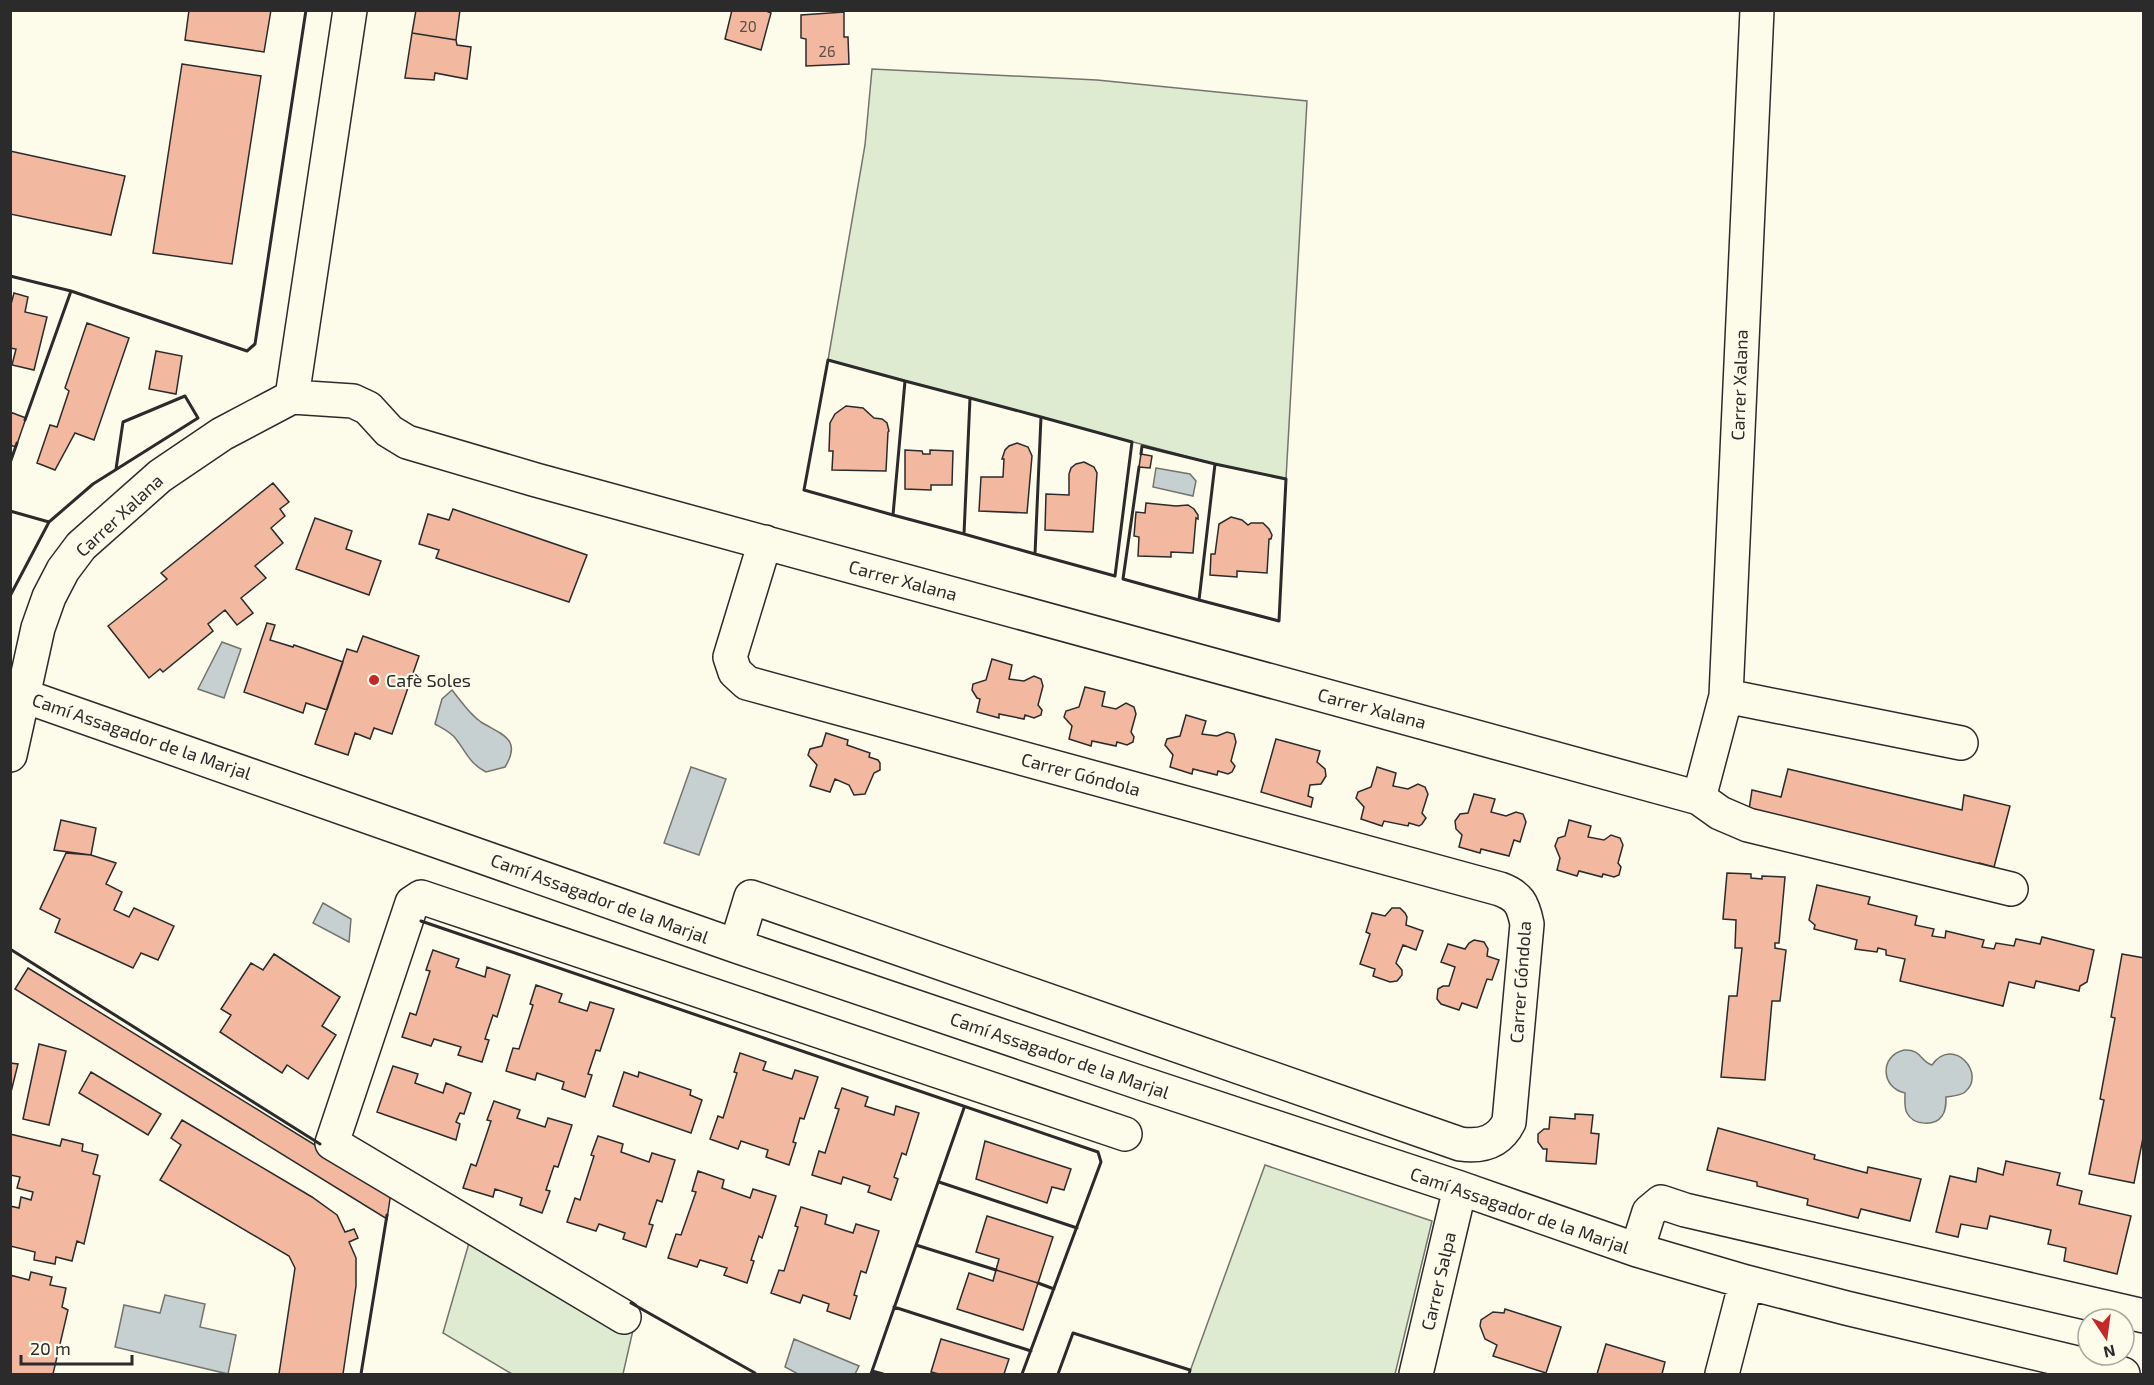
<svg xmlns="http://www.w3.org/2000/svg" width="2154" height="1385" viewBox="0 0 2154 1385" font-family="'Exo 2',sans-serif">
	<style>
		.green { fill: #deebd1; stroke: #74746e; stroke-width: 1.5 }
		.water { fill: #c7d0d0; stroke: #74746e; stroke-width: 1.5 }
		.building { fill: #f2b8a0; stroke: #2b2b2b; stroke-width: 1.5 }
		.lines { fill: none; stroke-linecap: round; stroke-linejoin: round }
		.minor-casing { stroke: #2b2b2b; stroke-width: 36 }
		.minor { stroke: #fdfbea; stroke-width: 33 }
		.wall { stroke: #2b2b2b; stroke-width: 3 }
		.poi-dot { fill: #c62828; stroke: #fdfbea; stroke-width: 2 }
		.labels { text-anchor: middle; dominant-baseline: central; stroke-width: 4.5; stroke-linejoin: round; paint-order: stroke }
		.number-label { font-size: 15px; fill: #5d4e48 }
		.street-label { font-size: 18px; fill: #2b2b2b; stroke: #fdfbea }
		.poi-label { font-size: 18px; fill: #2b2b2b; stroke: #fdfbea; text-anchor: start }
	</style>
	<rect width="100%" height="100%" fill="#fdfbea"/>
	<path class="green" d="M872 69 1097 80 1307 101 1286 479 1215 464 828 360 865 145Z
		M1265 1165 1432 1221 1395 1374H1189Z
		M471 1236 633 1330 623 1374H512L443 1333Z"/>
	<path class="water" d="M1156 468 1190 474 1196 481 1193 496 1153 487Z
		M222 642 241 649 224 698 198 689Z
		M452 690C461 701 469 714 481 722 500 734 523 738 505 767L486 772C470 764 466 752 456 739 451 732 442 728 435 724L442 699Z
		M691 767 726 779 699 855 664 843Z
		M323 903 351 919 349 942 313 923Z
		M1904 1050C1922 1049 1920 1062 1932 1065 1953 1035 1987 1074 1965 1092 1960 1096 1952 1096 1946 1097 1946 1104 1946 1111 1942 1116 1934 1127 1913 1125 1907 1113 1904 1108 1905 1099 1905 1093 1881 1088 1879 1056 1904 1050Z
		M165 1295 205 1304 200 1327 236 1335 228 1374 115 1347 124 1305 160 1313Z
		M794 1339 859 1366 855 1374H798L785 1367Z"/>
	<path class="building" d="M189 10H271L264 52 185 40Z
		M416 10H460L456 40 412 33Z
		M732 10H764L771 13 761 50 725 39Z
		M844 12V37H848L849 64 806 66V39L801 38V15Z
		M412 33 456 40 457 45 471 47 467 79 435 73 434 80 405 78Z
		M182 64 261 76 232 264 153 253Z
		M10 151 125 176 111 235 10 214Z
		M14 293 28 297 25 312 47 317 34 370 12 365 16 349 10 348V308Z
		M87 323 129 338 94 440 75 433 55 470 37 463 50 425 57 427 69 391 65 388Z
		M156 351 182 356 176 394 149 389Z
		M846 406 863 408 874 418 882 419 887 423 889 431 888 432 886 471 832 470 833 451H829L830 423 835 414Z
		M10 412 26 418 16 447 10 445Z
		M1017 443 1028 447 1032 456 1027 513 979 511 981 477H1003L1004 459H1002L1005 450 1009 446Z
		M905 450 922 451 923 454H930V450L953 451 952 485H931V490L905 489Z
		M1141 454 1152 456 1150 468 1139 467Z
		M1084 462 1094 467 1097 473 1093 532 1045 530 1046 494 1069 495V474L1071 468 1076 464Z
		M273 483 289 502 280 509 285 516 271 528 283 543 255 566 266 578 241 598 253 613 237 625 225 610 208 624 213 631 163 672 160 669 149 678 108 626 167 579 161 573Z
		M1146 503 1176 506 1188 505 1194 509 1198 515V519L1196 518 1193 553 1171 552V557L1138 556 1139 537 1134 536 1136 512 1145 513Z
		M453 509 587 555 569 602 436 558 439 550 419 544 428 514 449 520Z
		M1231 517 1242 520 1248 525 1251 523H1263L1269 529 1272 535 1271 539H1269L1267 573 1237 571V577L1210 575 1211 554H1215L1219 524Z
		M315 518 352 531 346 549 381 561 369 595 296 569Z
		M267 623 275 625 270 640 293 647 294 645 343 662 327 710 306 703 303 713 244 692Z
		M363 636 419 656 392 734 374 728 370 739 355 733 348 755 315 744 347 649 357 652Z
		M992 659 1012 665 1009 679 1024 681 1034 676 1041 679 1043 686 1038 705 1042 710 1041 715 1034 718 1025 715 1024 719 999 714V718L977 712 980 699 977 698 972 690 973 684 986 680Z
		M1085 687 1105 692 1102 706 1116 709 1126 703 1134 707 1136 714 1131 732 1134 737 1133 742 1127 745 1117 742 1116 746 1092 741 1091 746 1069 739 1072 726 1064 717 1066 711 1079 707Z
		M1186 715 1206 721 1202 734 1217 736 1227 732 1234 734 1236 742 1231 761 1235 766 1232 772 1228 774 1218 771 1217 775 1193 769 1192 774 1170 767 1173 755 1165 745 1167 739 1180 736Z
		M826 733 848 740 847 745 870 753 869 757 878 760 880 763V770L874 773 865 794 854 795 849 785 835 779 830 792 810 786 817 765 808 755 810 749 822 746Z
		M1276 739 1320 751 1317 762 1325 769 1326 776 1321 784 1310 785 1308 796 1313 798 1311 807 1261 792Z
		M1377 767 1396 773 1393 786 1408 789 1418 784 1425 787 1428 794 1422 813 1426 818 1422 824 1419 826 1409 823 1408 826 1384 821 1382 826 1361 819 1364 807 1356 798 1358 792 1371 787Z
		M1788 769 1962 810 1964 795 2010 806 1994 867 1979 863 1978 867 1749 810 1752 790 1781 797Z
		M1474 794 1495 799 1491 812 1506 816 1516 812 1523 814 1526 822 1520 842 1514 840 1509 856 1481 849 1480 853 1459 847 1462 835 1456 829 1455 821 1460 814 1468 813Z
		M61 820 96 828 91 855 54 850Z
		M1569 820 1591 826 1588 837 1604 840 1611 835 1620 838 1623 845 1618 863 1621 867 1619 875 1614 877 1603 874 1602 877 1579 871 1577 876 1557 870 1560 858 1555 846 1558 838 1565 836Z
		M66 853 91 855 116 863 106 884 122 892 114 910 129 917 134 908 174 926 158 960 141 953 133 968 55 932 60 919 40 909Z
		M1727 873 1751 874V878L1762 879V876L1785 877 1779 943H1775V948L1786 950 1780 1001H1772L1765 1080 1721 1077 1729 996H1737L1742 948H1735L1736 920 1723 919Z
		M1817 885 1870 897 1868 904 1917 916 1915 925 1934 929 1932 936 1945 938 1946 931 1984 940 1982 947 1994 949 1996 943 2014 946 2016 939 2040 944 2042 937 2094 950 2087 982 2080 986 2079 991 2036 981 2034 988 2009 982 2003 1006 1900 981 1905 959 1886 955V950L1878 948 1877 952 1855 949 1857 940 1814 929 1815 925 1809 920Z
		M1392 908H1400L1405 913 1407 917 1406 925 1423 931 1416 950 1403 945 1396 963 1402 970V975L1397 981 1390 982 1373 976 1375 969 1360 964 1370 934 1366 932 1372 913 1385 916Z
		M1474 940 1484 942 1488 949 1487 956 1499 960 1492 980 1487 979 1477 1008 1462 1003 1459 1010 1441 1004 1437 999 1438 989 1443 986H1449L1455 967 1441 962 1448 944 1465 949 1469 943Z
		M433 950 459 959 456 967 485 977 487 967 510 975 497 1017 493 1015 485 1039 489 1040 482 1062 458 1055 461 1047 434 1039 431 1046 402 1037 410 1013 416 1015 430 971 426 970Z
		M274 954 340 997 322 1026 336 1035 308 1079 287 1065 282 1073 220 1032 231 1015 221 1009 251 963 263 970Z
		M2122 954 2144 958V1133L2134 1183 2089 1174 2104 1100 2100 1099 2115 1018 2111 1017Z
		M28 968 391 1192 387 1219 15 989Z
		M536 985 562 994 559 1002 587 1011 590 1002 614 1009 600 1051 596 1050 588 1074 592 1075 585 1097 562 1089 564 1082 537 1073 535 1080 506 1071 513 1048 519 1049 533 1005 530 1004Z
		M39 1044 66 1051 49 1125 23 1119Z
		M740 1053 766 1062 763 1070 792 1079 795 1070 818 1077 804 1119 800 1118 793 1142 796 1143 789 1165 766 1157 768 1150 741 1141 738 1149 710 1139 718 1116 723 1118 737 1073 734 1072Z
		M10 1063 18 1064 10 1096Z
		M393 1066 418 1074 415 1083 443 1093 446 1083 471 1093 464 1114 460 1113 456 1122 460 1124 456 1140 377 1112Z
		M91 1072 161 1114 148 1135 79 1093Z
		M624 1072 638 1077 639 1072 691 1090 690 1095 702 1100 691 1133 613 1106Z
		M842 1088 868 1097 865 1106 894 1115 896 1106 919 1113 906 1155 902 1153 894 1177 898 1179 891 1200 868 1192 870 1186 843 1177 841 1184 812 1175 819 1151 825 1153 839 1109 835 1108Z
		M494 1101 520 1110 517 1118 545 1127 548 1118 572 1125 558 1167 554 1166 546 1190 550 1191 542 1213 520 1205 522 1198 495 1189 493 1197 463 1188 471 1164 476 1166 491 1121 487 1120Z
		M1575 1114 1593 1115 1591 1133 1599 1134 1596 1164 1546 1161 1547 1149H1543L1538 1142V1134L1544 1129H1549L1550 1117 1575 1119Z
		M182 1120 312 1197 337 1215 345 1232 354 1229 358 1238 349 1242 356 1258V1286L343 1374H279L295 1268 289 1256 160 1180 181 1145 171 1138Z
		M1718 1128 1815 1155 1814 1159 1867 1173 1868 1167 1921 1179 1910 1221 1861 1209 1858 1218 1807 1205 1808 1199 1757 1186V1182L1707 1170Z
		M10 1134 60 1146 62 1139 83 1144 82 1151 98 1155 93 1174 100 1176 84 1244 77 1241 72 1261 56 1257 55 1264 34 1260 35 1252 10 1246V1206L19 1208 21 1197 31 1200 33 1192 17 1188 20 1177 10 1175Z
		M598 1136 623 1144 621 1152 649 1162 652 1153 675 1160 662 1202 657 1200 649 1224 653 1225 646 1247 623 1239 625 1233 599 1224 596 1231 567 1222 575 1198 580 1200 594 1156 591 1155Z
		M985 1141 1071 1169 1064 1190 1052 1187 1047 1203 976 1179Z
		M2006 1161 2060 1173 2057 1185 2082 1191 2079 1204 2131 1216 2117 1274 2064 1261 2066 1248 2048 1244 2051 1230 1990 1216 1987 1229 1961 1224 1958 1237 1936 1232 1950 1176 1976 1182 1978 1168 2003 1175Z
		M698 1171 724 1180 722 1188 750 1198 753 1189 776 1196 762 1238 759 1236 751 1260 754 1261 747 1283 724 1275 727 1268 700 1260 697 1267 668 1258 676 1234 681 1235 696 1192 692 1191Z
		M801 1207 827 1215 825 1224 853 1233 856 1224 879 1231 866 1273 861 1271 854 1295 857 1296 850 1319 827 1311 829 1304 803 1295 800 1303 771 1293 779 1270 784 1271 798 1227 795 1226Z
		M987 1216 1053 1237 1038 1283 996 1270 999 1259 976 1252Z
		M996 1270 1038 1283 1023 1330 957 1309 969 1273 993 1281Z
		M31 1272 52 1277 50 1285 66 1288 62 1307 68 1310 53 1374H10V1275L29 1280Z
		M1505 1309 1561 1327 1546 1373 1493 1356 1497 1345 1485 1339 1480 1326 1481 1320 1493 1312 1504 1313Z
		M941 1339 1009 1359 1004 1374H939L931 1372Z
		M1606 1344 1665 1362 1662 1374H1597Z"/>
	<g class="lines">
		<g class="minor-casing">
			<path id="minor" d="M292 397 350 10
				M10 691 736 946 1141 1083 1460 1188 1637 1250 1746 1282 1846 1308 2123 1374
				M1726 696 1961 743
				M10 755 38 628 49 597 63 570 81 546 160 476 222 434 292 397 353 401 368 408 389 431 407 442 536 480 1699 798 1726 696 1757 10
				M1699 798 1720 813 1748 825 2011 889
				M736 946 751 897 1460 1144C1482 1147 1499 1142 1509 1122L1527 924C1523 904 1519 896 1500 889L747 683 735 672 730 657 765 542
				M1637 1250 1649 1212 1661 1202 1685 1210 2144 1316
				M624 1317 332 1143 412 903 421 897 1125 1134
				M1416 1374 1460 1188
				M1722 1374 1746 1282"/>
		</g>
		<use href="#minor" class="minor"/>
		<path class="wall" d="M10 276 71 291
			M1041 417 1132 442 1115 576 1035 554Z
			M25 420 71 291 247 351 255 344 306 10
			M1141 454 1142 446 1215 464
			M10 463 17 443
			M1215 464 1286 479 1279 621 1199 600Z
			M1139 467 1123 579 1199 600
			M10 511 49 522 10 596
			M893 515 804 490 828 360 905 381
			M49 522 93 484 198 418 185 396 123 422 116 469
			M964 534 893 515 905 381 970 398
			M1035 554 964 534 970 398 1041 417
			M421 921 1098 1152 1101 1162 1022 1374
			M10 949 320 1144
			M939 1182 1077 1228
			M916 1245 996 1270
			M1038 1283 1054 1289
			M631 1303 755 1373V1374
			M894 1307 1031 1351
			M872 1371 883 1374
			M361 1374 387 1215
			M871 1374 964 1108
			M1058 1374 1073 1333 1190 1370 1189 1374"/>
	</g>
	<circle class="poi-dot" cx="374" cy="680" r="6"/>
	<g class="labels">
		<g class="number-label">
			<text x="748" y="26">20</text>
			<text x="827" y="51">26</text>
		</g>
		<g class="street-label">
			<text transform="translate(1739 385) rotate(-88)">Carrer Xalana</text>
			<text transform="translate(119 515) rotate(-43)">Carrer Xalana</text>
			<text transform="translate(903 580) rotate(15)">Carrer Xalana</text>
			<text transform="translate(1372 708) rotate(15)">Carrer Xalana</text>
			<text transform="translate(142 736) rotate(19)">Camí Assagador de la Marjal</text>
			<text transform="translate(1081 774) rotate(15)">Carrer Góndola</text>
			<text transform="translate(600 898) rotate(20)">Camí Assagador de la Marjal</text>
			<text transform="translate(1520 982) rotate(-86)">Carrer Góndola</text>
			<text transform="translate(1060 1055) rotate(19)">Camí Assagador de la Marjal</text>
			<text transform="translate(1520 1210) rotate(19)">Camí Assagador de la Marjal</text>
			<text transform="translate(1438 1281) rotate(-77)">Carrer Salpa</text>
		</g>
		<g class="poi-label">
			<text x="386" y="680">Cafè Soles</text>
		</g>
	</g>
	<rect width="2154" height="1385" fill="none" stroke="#2b2b2b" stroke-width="24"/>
	<g transform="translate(2106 1337) rotate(167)"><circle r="28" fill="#fdfbea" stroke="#a9a89e" stroke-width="1.5"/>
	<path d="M0-4.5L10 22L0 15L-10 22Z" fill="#c62828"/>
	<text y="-9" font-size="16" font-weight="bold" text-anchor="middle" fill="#2b2b2b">N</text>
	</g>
	<path d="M21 1355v9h111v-9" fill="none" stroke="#2b2b2b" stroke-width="3"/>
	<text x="30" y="1355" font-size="18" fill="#2b2b2b" stroke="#fdfbea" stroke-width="4.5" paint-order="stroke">20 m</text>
</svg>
